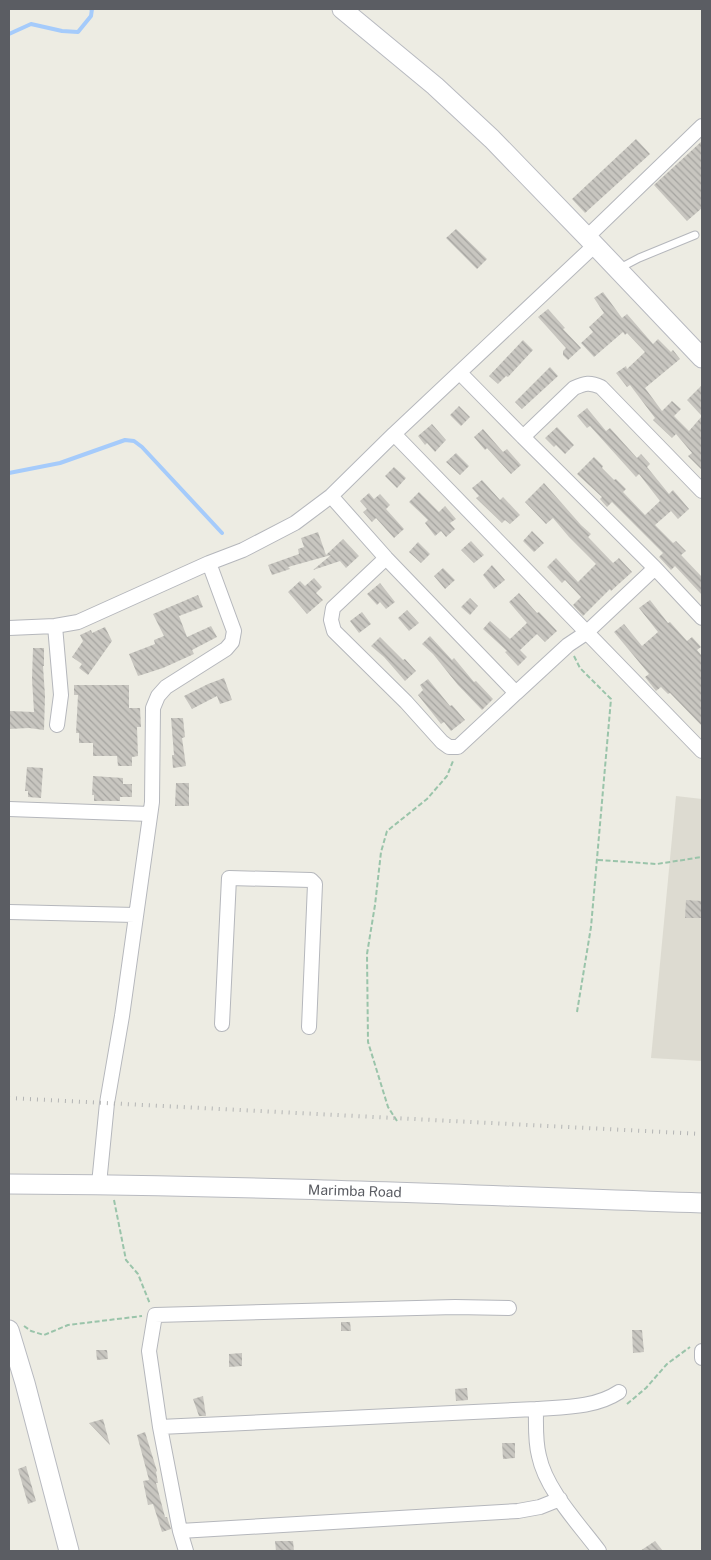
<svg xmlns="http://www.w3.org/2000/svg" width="711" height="1560" viewBox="0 0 711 1560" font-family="'Public Sans',sans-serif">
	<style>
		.education { fill: #dddbd1 }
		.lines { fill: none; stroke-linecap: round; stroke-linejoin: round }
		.stream { stroke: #a5cbfb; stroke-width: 4 }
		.building { fill: url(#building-back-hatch) }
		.lane-casing { stroke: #b5b7bc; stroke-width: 9 }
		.street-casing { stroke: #b5b7bc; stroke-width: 16 }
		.secondary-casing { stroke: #b8bac0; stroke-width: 21 }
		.path { stroke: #9ac4aa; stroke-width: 2; stroke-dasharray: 5 2.5; stroke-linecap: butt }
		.lane { stroke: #fff; stroke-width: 7 }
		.street { stroke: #fff; stroke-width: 14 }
		.secondary { stroke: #fff; stroke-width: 19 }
		.rail { stroke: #b3b4b4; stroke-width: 4; stroke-dasharray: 1 6; stroke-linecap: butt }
		.labels { text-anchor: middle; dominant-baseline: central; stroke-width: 4.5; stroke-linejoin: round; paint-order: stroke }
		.street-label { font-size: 14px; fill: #5b5d63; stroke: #fff }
	</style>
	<defs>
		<pattern id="building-back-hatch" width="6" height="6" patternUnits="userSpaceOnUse" patternTransform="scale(1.25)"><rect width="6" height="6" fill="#c8c6c0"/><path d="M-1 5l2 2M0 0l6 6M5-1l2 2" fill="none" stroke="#a5a4a0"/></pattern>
	</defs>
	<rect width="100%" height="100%" fill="#edece3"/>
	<path class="education" d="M676 796 702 799V1061L651 1058Z"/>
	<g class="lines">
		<path class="stream" d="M9 34 31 24 62 31 78 32 91 16 92 9H91
			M9 473 60 463 125 440 134 441 142 447 222 533"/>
	</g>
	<path class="building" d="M636 139 650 154 585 213 572 199Z
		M702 141V208L687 221 654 185Z
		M456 229 487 259 477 269 446 238Z
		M603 292 622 318 627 314 653 344 658 339 671 352 673 350 680 359 645 388 662 411 672 401 681 409 674 416 689 431 702 416 687 400 702 385V470L688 456 692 453 676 434 672 438 653 420 655 418 630 385 627 387 616 373 626 366 627 369 645 352 627 333 625 335 623 332 594 357 581 343 593 332 589 327 604 313 594 298Z
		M548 309 565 328 563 329 581 348 568 360 563 355V351L566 348 538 317Z
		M523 340 533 350 508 377 506 376 498 384 489 376Z
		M550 367 558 376 522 409 515 402Z
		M459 406 470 417 461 426 450 415Z
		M587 408 606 431 610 428 637 458 641 454 650 464 647 467 669 494 673 490 689 509 678 519 671 511 655 525 673 543 676 541 686 551 681 555 702 577V595L675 566 671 570 659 557 663 553 612 502 607 507 600 499 602 497 577 474 594 457 603 466 602 468 614 480 616 479 626 489 623 492 645 515 660 501 639 474 636 477 590 426 587 428 577 416Z
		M432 424 446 440 435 452 427 443 425 445 418 436Z
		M557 427 574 445 565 454 556 445 554 447 545 438Z
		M483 429 503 452 507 449 521 465 511 474 487 448 485 450 474 437Z
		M456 453 469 466 460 475 446 462Z
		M394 467 406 478 397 488 385 476Z
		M482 480 500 500 503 497 520 515 510 524 505 520 502 523 476 498 479 496 472 488Z
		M544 483 581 525 591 534 588 537 613 563 619 558 632 572 611 591 610 589 583 616 573 605 581 597 565 580 562 583 547 567 556 558 578 582 596 564 569 537 553 518 546 524 525 502Z
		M419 492 439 512 445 506 456 519 450 523 455 529 446 537 441 531 435 536 425 523 428 520 409 502Z
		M369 493 374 499 380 494 390 505 386 509 404 529 394 538 376 518 372 522 363 512 367 509 360 501Z
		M532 531 544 543 534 552 523 541Z
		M318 532 326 555 343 539 359 556 346 568 340 561 313 570 331 555 288 567 290 569 272 575 268 565 299 554 298 549 304 547 301 538Z
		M471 541 484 555 474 563 461 550Z
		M418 542 430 554 421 563 409 552Z
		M492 565 505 580 494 589 483 575Z
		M443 568 455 580 445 589 434 576Z
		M314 578 322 587 316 593 323 600 307 614 288 592 300 581 305 586Z
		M380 583 395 602 386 609 380 602 377 605 367 594Z
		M519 593 537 613 539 612 557 631 545 642 537 634 520 650 527 657 518 666 505 652 507 651 483 629 490 621 510 639 527 623 509 602Z
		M198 595 203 607 179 616 187 637 211 626 217 637 192 650 194 654 163 668 138 676 129 654 155 644 154 640 164 636 153 614Z
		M470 598 478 606 470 615 461 607Z
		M650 600 668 623 670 622 687 641 692 637 701 647 697 650 702 656V726L670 693 668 694 661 687 656 691 645 677 649 674 614 632 624 624 642 646 658 632 639 608Z
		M407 610 419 623 409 631 398 618Z
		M362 612 371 624 359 633 350 621Z
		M105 627 112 641 88 675 79 668 82 664 72 657 83 641 80 635 91 630 92 633Z
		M430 636 452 660 454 658 474 682 476 681 493 699 482 710 458 685 433 654 422 644Z
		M380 637 403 660 405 659 416 671 405 681 384 657 371 646Z
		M33 648H44V666H43L45 696 44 730 29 728 9 729V711L34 712 32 679Z
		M224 678 232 700 220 704 217 696 192 709 184 696 208 684Z
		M428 679 450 706 452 705 465 720 451 731 444 722 441 724 418 695 423 690 420 685Z
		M74 685H129V708H140L141 727H137L138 756 132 757V766H118L117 756H93V743H79V733H76L78 695H74Z
		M171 718H183L185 737 182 738 186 766 173 768 172 755H174Z
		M27 767 43 768 41 798 28 797V791H25Z
		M93 776 123 778V784H132V797H120V801H94V795H92Z
		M176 783H189V806H175Z
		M686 900 702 901V918H685Z
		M341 1322H350L351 1331H341Z
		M632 1330H642L644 1352 633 1353Z
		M96 1350H107L108 1359 97 1360Z
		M242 1353V1366L229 1367V1354Z
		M467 1388 468 1400 456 1401 455 1389Z
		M203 1396 206 1416H199L193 1399Z
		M103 1419 110 1445 89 1423Z
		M145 1432 157 1471 156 1472 158 1483H156L165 1517H167L171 1529 162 1532 153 1504 148 1505 143 1481 149 1480 137 1435Z
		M502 1443H515V1458L503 1459Z
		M26 1466 36 1501 28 1504 18 1469Z
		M275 1541H293L294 1551H276Z
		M655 1541 663 1551H640Z"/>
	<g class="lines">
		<g class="lane-casing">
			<path id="lane" d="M618 269 639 258 695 235"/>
		</g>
		<g class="street-casing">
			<path id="street" d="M587 237 702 126
				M460 373 523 437 574 388C585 383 590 382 601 387L702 491
				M394 434 702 751
				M523 437 655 568 702 618
				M331 496 386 558 516 693 568 645 586 633 655 568
				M386 558 333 608 331 620 334 631 406 702 442 742 449 747H458L516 693
				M55 626 61 695 57 725
				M9 628 55 626 78 622 209 563 243 550 295 523 331 496 394 434 595 245
				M9 809 150 814
				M9 912 135 915
				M222 1024 229 878 311 880 315 884 309 1027
				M99 1184 107 1103 122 1016 152 802 153 708 158 696 166 687 226 649 232 642 234 631 209 563
				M702 1351V1358
				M536 1409C536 1425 535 1441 539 1456 546 1490 579 1524 599 1551
				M160 1427 536 1409C563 1407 595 1408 619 1392
				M180 1531 518 1511 540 1507 560 1499
				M186 1551 180 1531 160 1427 149 1351 155 1315 455 1307 509 1308"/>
		</g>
		<g class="secondary-casing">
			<g id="secondary">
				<path d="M342 9 435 86 492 139 587 237 702 358"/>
				<path id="s1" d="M9 1184C240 1185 471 1195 702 1203"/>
				<path d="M9 1330 25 1383 69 1551"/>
			</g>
		</g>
		<path class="path" d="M574 656 580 668 611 699 591 927 577 1012
			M598 860 657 864 702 857
			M397 1121 388 1107 368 1042 367 954 375 905 381 852 387 831 427 799 447 776 453 761
			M114 1200 126 1260 138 1274 150 1304
			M24 1326 31 1331 44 1335 68 1325 142 1316
			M627 1404 646 1388 667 1364 690 1347"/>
		<use href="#lane" class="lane"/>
		<use href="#street" class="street"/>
		<use href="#secondary" class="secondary"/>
		<path class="rail" d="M9 1098 702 1134"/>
	</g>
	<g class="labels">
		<g class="street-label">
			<text stroke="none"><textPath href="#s1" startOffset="346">Marimba Road</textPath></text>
		</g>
	</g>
	<rect width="711" height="1560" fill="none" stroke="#5b5d63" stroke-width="20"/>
</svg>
